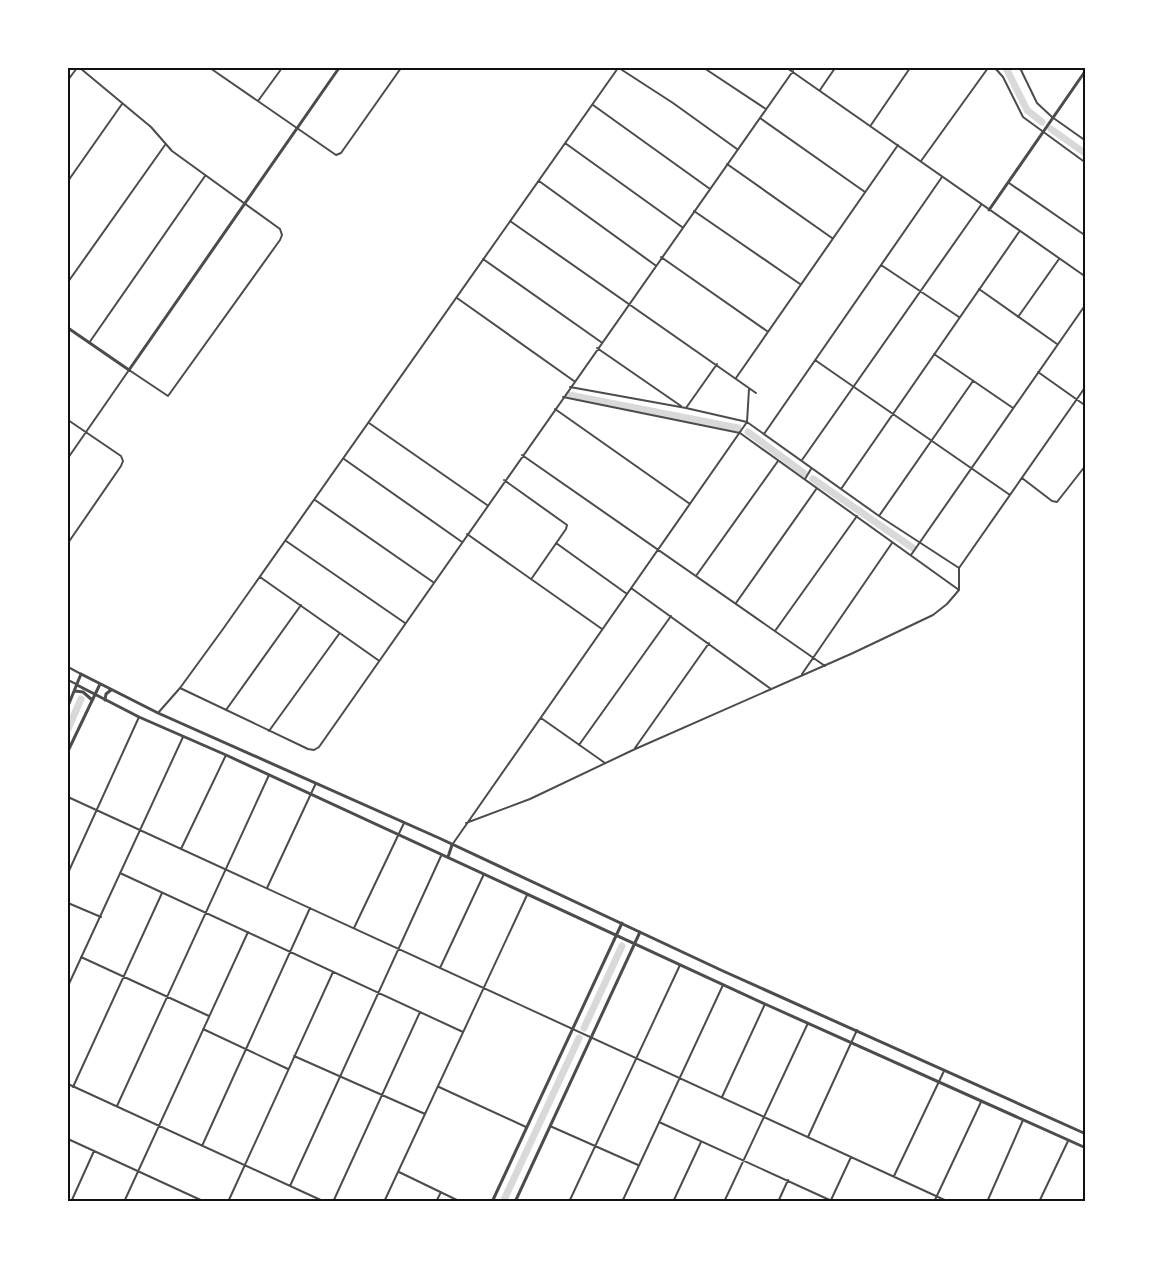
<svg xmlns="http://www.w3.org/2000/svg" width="1153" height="1269" viewBox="0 0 1153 1269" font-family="'Open Sans',sans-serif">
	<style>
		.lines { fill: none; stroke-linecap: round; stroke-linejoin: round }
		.canal { stroke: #d9d9d9; stroke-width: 7 }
		.minor { stroke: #4c4c4c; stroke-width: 2 }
		.tertiary { stroke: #4c4c4c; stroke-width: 3 }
		.neatline { fill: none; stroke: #111; stroke-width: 2 }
	</style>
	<rect width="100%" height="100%" fill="#fff"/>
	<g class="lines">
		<path class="canal" d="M1006 68 1027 110 1042 122
			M1051 129 1086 154
			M569 395 738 428
			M748 432 804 473
			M813 479 913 548
			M68 729 81 699
			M584 1028 622 946
			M503 1202 579 1038"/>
		<path class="minor" d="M210 68 336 155 341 153 401 68
			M619 68 673 103 737 149
			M704 68 766 109
			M787 68 1086 277
			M995 68 1003 77 1023 117 1086 163
			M1020 68 1037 103 1052 117 1086 141
			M68 80 77 68
			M820 90 835 68
			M258 101 282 68
			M593 105 710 189
			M760 118 865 192
			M871 125 910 68
			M565 143 682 227
			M921 161 988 68
			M727 164 832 238
			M68 181 122 104
			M539 181 655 265
			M1009 183 1086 236
			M694 211 800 284
			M510 221 756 393
			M661 257 767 331
			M483 259 601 342
			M881 265 959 317
			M68 282 165 145
			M979 289 1057 344
			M457 298 574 381
			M1018 317 1059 259
			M89 343 205 176
			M597 348 681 406
			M934 354 1013 408
			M815 360 1010 495
			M1038 372 1086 406
			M736 378 898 145
			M570 387 686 408 747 422 879 516 959 568
			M563 397 740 433 959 590
			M686 408 717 364
			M555 409 690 504
			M68 420 121 456 123 461 121 466 68 543
			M747 422 749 389
			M369 423 487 505
			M764 434 942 177
			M522 455 825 666
			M68 458 129 370 168 396 280 240 282 235 280 229 172 151 151 127 80 68
			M344 459 462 542
			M802 460 981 205
			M1022 478 1052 501 1057 502 1086 465
			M805 479 811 469
			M504 480 567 525 566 529 532 578
			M841 489 1019 232
			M315 500 433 582
			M879 516 973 381
			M467 534 602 629
			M286 541 405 623
			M556 543 627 594
			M911 555 1086 304
			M959 568 1086 386
			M959 568V590
			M696 576 778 461
			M260 577 378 660
			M631 588 771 689
			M736 603 817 488
			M775 631 857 516
			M68 667 81 674
			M802 674 892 543
			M68 680 76 684
			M180 688 308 749 314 750 319 747 793 71
			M226 710 301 605
			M158 713 180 688 223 629 618 68
			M541 718 605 763
			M269 731 339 634
			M579 745 671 616
			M635 748 709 643
			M68 797 949 1202
			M466 823 530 799 633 750 853 653 933 615 947 604 959 590
			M452 845 747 422
			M181 849 226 755
			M68 873 139 717
			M120 873 463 1032
			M267 888 316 783
			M68 903 101 917
			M354 928 404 823
			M81 957 209 1016
			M440 968 484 874
			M68 986 183 737
			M203 1029 288 1069
			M294 1056 425 1114
			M68 1084 325 1202
			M73 1087 162 893
			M439 1087 526 1127
			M722 1097 765 1004
			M117 1106 269 775
			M659 1122 834 1202
			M550 1126 638 1165
			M808 1137 857 1030
			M68 1139 205 1202
			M202 1146 310 908
			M399 1172 461 1202
			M894 1176 944 1071
			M290 1186 441 856
			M831 1200 851 1157
			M71 1202 94 1151
			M124 1202 248 932
			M228 1202 333 972
			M333 1202 420 1012
			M384 1202 527 895
			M436 1202 441 1192
			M569 1202 680 965
			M622 1202 723 985
			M673 1202 701 1142
			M724 1202 808 1023
			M778 1202 788 1180
			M934 1202 981 1102
			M987 1202 1023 1120
			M1039 1202 1068 1141"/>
		<path class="tertiary" d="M989 210 1086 70
			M68 328 129 370 339 68
			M77 685 139 717 226 755 765 1004 1086 1148
			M75 691 83 692 91 699
			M105 700 106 694 111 690
			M68 706 81 674 158 713 439 838 723 971 1086 1134
			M68 751 100 684
			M448 857 452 845
			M492 1202 622 923
			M515 1202 640 932"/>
	</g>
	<rect width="1153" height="1269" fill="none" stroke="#ffffff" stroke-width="138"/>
	<rect x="69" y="69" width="1015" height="1131" class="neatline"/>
</svg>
